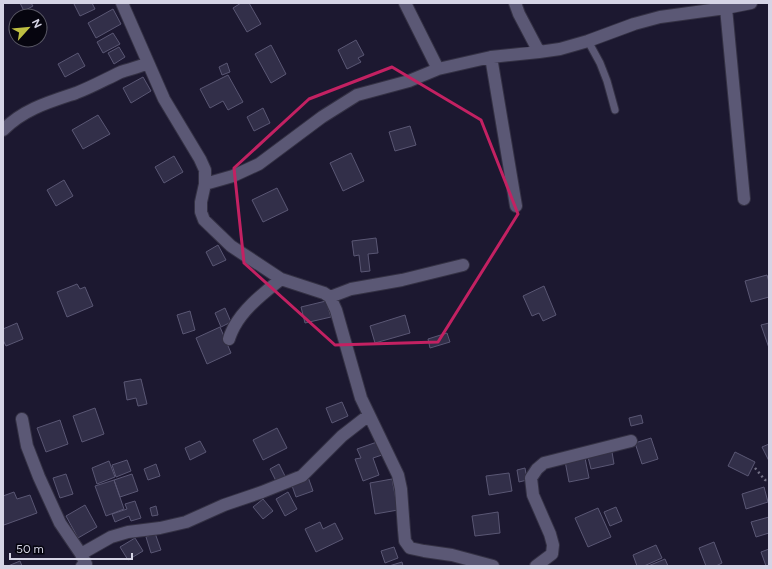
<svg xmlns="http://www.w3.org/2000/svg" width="772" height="569" viewBox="0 0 772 569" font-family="Figtree,sans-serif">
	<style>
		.building { fill: #322f49; stroke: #5a5774 }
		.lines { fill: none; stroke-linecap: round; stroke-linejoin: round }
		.lane-casing { stroke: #343144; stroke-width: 9 }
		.street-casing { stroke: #343144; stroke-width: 14 }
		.path { stroke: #726f84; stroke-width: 2.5; stroke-dasharray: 2 3; stroke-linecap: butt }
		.lane { stroke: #5b5875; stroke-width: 7 }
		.street { stroke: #5b5875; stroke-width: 12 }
		.marked { fill: none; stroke: #c32162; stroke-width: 3; stroke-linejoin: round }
	</style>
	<rect width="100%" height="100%" fill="#1c1830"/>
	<path class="building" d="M20 3H31L33 6 24 11Z
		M76 3H92L95 9 80 16 74 4Z
		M241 3H249L261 24 247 32 233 8Z
		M113 9 121 24 96 38 88 23Z
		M113 33 120 44 103 53 97 42Z
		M356 40 364 55 358 58 361 62 347 69 338 50Z
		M271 45 286 74 271 83 255 54Z
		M119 47 125 57 114 64 108 53Z
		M78 53 85 66 65 77 58 64Z
		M227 63 230 72 222 75 219 67Z
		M228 75 243 102 228 110 223 101 210 108 200 89Z
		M143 77 151 91 131 103 123 88Z
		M263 108 270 123 254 131 247 117Z
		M98 115 110 134 83 149 72 130Z
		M410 126 416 145 395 151 389 132Z
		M351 153 364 181 343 191 330 163Z
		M174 156 183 172 164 183 155 167Z
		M64 180 73 196 56 206 47 190Z
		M277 188 288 210 263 222 252 200Z
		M376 238 378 253 368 254 370 271 361 272 359 255 354 256 352 241Z
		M218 245 226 260 213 266 206 252Z
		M767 275 769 282V297L751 302 745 281Z
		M77 284 80 289 85 287 93 306 67 317 57 292Z
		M544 286 556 315 543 321 539 313 532 316 523 296Z
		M326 301 331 317 305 323 301 307Z
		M225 308 231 322 221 327 215 313Z
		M190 311 195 330 183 334 177 315Z
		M405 315 410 333 375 343 370 326Z
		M17 323 23 339 6 346 3 340V329Z
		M769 323V348L761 325Z
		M220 327 231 353 207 364 196 338Z
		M447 333 450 342 430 348 428 339Z
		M141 379 147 404 138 406 136 398 127 400 124 382Z
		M342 402 348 416 332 423 326 408Z
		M95 408 104 434 82 442 73 416Z
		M641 415 643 423 631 426 629 418Z
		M60 420 68 444 46 452 37 428Z
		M277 428 287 448 263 460 253 440Z
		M651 438 658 459 642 464 635 443Z
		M200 441 206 452 190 460 185 448Z
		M377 442 382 455 373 458 379 475 363 481 355 459 361 458 357 449Z
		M769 444V461L762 447Z
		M612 452 614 464 591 469 588 457Z
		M735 452 755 462 748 476 728 466Z
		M585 458 589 478 569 482 565 461Z
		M127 460 131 471 116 477 112 465Z
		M109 461 115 477 97 484 92 468Z
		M156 464 160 476 148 480 144 469Z
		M279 464 286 478 277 483 270 469Z
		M525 468 527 480 519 482 517 470Z
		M509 473 512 491 489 495 486 476Z
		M66 474 73 494 60 498 53 478Z
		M132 474 138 491 120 497 114 480Z
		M308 477 313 491 296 497 291 483Z
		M392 479 398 510 375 514 370 483Z
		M114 480 124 509 106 516 95 486Z
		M764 487 768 502 746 509 742 494Z
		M14 492 17 499 30 495 37 513 4 525 3 522V496Z
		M288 492 297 509 285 516 276 499Z
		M263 499 273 511 263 519 253 507Z
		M135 501 141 518 131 521 129 516 115 522 112 514 127 509 125 504Z
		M85 505 97 527 78 538 66 516Z
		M156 506 158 515 152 516 150 508Z
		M616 507 622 521 610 526 604 512Z
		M598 508 611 537 588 547 575 518Z
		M498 512 500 533 475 536 472 516Z
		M769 517V533L756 537 751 522Z
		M320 522 323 529 335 523 343 539 316 552 305 529Z
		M155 533 161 550 151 553 146 537Z
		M135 538 143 551 128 560 120 547Z
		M714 542 722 563 716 566H706L699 548Z
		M656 545 662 558 644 566H637L633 555Z
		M394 547 398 558 385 563 381 551Z
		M769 549V565L766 566 761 552Z
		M665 559 668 566H648Z
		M20 561 22 566H8Z
		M402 562 403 566H389Z"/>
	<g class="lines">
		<g class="lane-casing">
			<path id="lane" d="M588 41 600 63 607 81 615 110"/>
		</g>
		<g class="street-casing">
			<path id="street" d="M122 3 164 99 200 159 205 170V184L201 202V212L204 220 231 246 281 279 324 293 330 297 336 310 361 398 398 475 401 489 404 530 405 541 410 548 424 551 452 555 493 566
				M405 3 438 69
				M515 3 519 14 539 52
				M726 8 744 199
				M491 57 516 206
				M3 130C24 109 49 102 76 93 92 87 106 79 121 72 130 69 139 67 148 63
				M205 184 233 176 259 164 322 117 357 95 409 81 438 69 491 57 539 52 560 49 588 41 634 24 660 17 726 8 751 3
				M330 297 351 289 402 280 463 265
				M229 339C230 335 232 331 234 327 245 307 264 293 281 279
				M22 419 27 446 39 477 60 523 81 554 86 564 82 566
				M81 554 111 537 128 532 160 528 186 522 224 505 262 492 302 476 342 436 369 415
				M536 566 552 554 553 545 550 534 533 495 531 478 537 469 544 463 631 441"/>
		</g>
		<path class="path" d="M755 468 765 480H769"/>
		<use href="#lane" class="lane"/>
		<use href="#street" class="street"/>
	</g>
	<path class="marked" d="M392 67 481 120 518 214 438 342 335 345 244 263 234 168 309 99Z"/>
	<rect width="772" height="569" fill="none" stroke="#d5d4e5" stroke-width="8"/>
	<g transform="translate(28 28) rotate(63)"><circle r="19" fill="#06050f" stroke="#595865"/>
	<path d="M0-3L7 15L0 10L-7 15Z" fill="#bebf42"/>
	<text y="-6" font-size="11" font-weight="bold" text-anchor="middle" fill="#d5d4e5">N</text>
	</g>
	<path d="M10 553v6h122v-6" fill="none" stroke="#d5d4e5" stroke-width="2"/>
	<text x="16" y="553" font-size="12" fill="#d5d4e5" stroke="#06050f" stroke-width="3" paint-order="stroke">50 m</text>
</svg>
